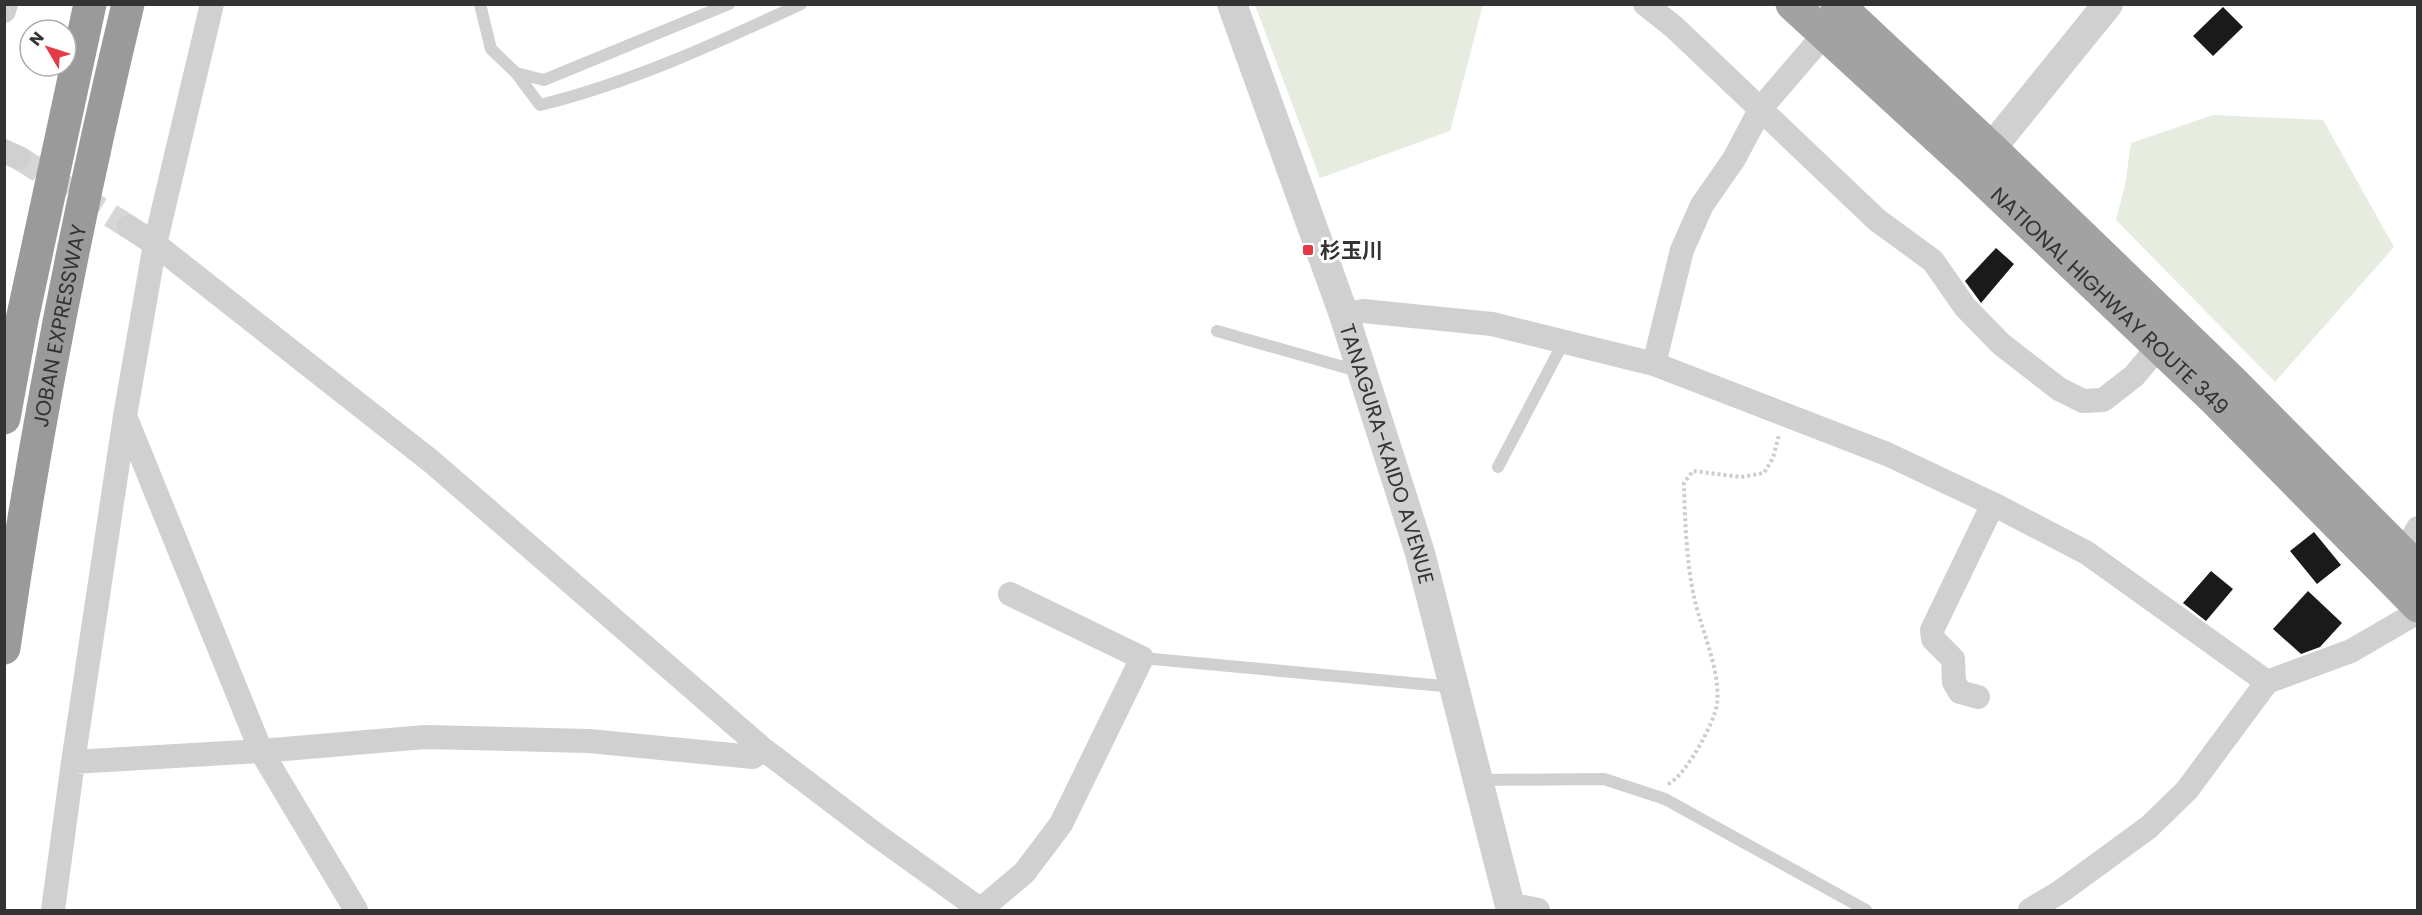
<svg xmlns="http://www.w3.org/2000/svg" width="2422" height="915" viewBox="0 0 2422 915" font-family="Poppins,'Noto Sans JP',sans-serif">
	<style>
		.green { fill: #e6ecdf }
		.building { fill: #1a1a1a }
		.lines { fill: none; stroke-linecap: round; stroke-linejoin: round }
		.minor-tunnel { stroke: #d6d6d6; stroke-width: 24; stroke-dasharray: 24 12; stroke-linecap: butt }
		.path { stroke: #cdcdcd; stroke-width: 4; stroke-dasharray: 3 3; stroke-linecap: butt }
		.service { stroke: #d0d0d0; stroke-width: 12 }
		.minor { stroke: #d0d0d0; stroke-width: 24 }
		.tertiary { stroke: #d0d0d0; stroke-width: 30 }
		.trunk { stroke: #a2a2a2; stroke-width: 33 }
		.motorway { stroke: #9a9a9a; stroke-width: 33 }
		.poi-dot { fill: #e63946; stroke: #fff; stroke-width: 2 }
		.labels { text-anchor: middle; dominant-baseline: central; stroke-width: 6; stroke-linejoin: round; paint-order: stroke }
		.poi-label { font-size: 21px; font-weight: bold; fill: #333; stroke: #fff; text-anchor: start }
		.street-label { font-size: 21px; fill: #333; stroke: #fff }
	</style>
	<rect width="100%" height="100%" fill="#fff"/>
	<path class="green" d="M1255 5H1483L1450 131 1320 178Z
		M2213 115 2323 120 2394 247 2275 382 2116 220 2125 185 2131 143Z"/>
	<path class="building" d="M2223 7 2243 27 2213 56 2193 36Z
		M1996 248 2014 264 1981 303 1965 281Z
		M2314 532 2341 565 2317 584 2290 551Z
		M2211 571 2233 589 2206 621 2183 603Z
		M2308 591 2342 623 2320 647 2301 654 2273 629Z"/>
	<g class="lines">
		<path class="minor-tunnel" d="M19 158 129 227"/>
		<path class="path" d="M1668 784C1685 777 1715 722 1717 704 1721 671 1701 629 1694 597 1686 560 1685 520 1684 483L1693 471 1741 477 1764 473 1773 458 1779 435"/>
		<path class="service" d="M480 4 491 49 516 73 544 80 729 4
			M516 73 540 105C630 83 717 43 801 4
			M1217 331 1361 372
			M1498 467 1563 343
			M1142 658 1454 687
			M1479 780 1604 779 1665 799 1866 910"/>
		<path class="minor" d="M1645 4 1674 27 1877 220 1933 261 1965 307 2001 344 2059 389 2083 401 2103 400 2134 376 2159 346
			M4 11 6 4
			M4 151 19 158
			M129 227 155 244 432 462 763 749 875 834 981 910
			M1344 315 1363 311 1492 324 1654 364 1887 454 1993 504 2087 553 2267 682
			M1654 364 1682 250 1702 205 1734 159 1761 108 1835 22
			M125 416 261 751 356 910
			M2403 554 2418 528
			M1978 697 1960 692 1954 682 1953 659 1933 639 1932 630 1993 504
			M73 762 261 751 425 737 589 741 753 757 763 749
			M53 910 73 762 125 416 155 244 212 4
			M980 910 1024 873 1061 824 1142 658 1010 594
			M1513 910 1524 907 1538 910
			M2030 910 2060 892 2149 827 2187 790 2267 682 2351 651 2418 612"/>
		<g class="tertiary">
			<path id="s1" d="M1232 4 1344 315 1420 553 1511 910"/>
			<path d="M1976 167 2108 4"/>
		</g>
		<g class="trunk">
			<path id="s2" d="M1792 4 1973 170 2212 397 2418 606"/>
			<path d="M1837 4 1992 149 2231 380 2418 569"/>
		</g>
		<g class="motorway">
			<path d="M4 418 22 320 90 4"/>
			<path id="s3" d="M4 648C35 432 77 217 128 4"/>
		</g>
	</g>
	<rect class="poi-dot" x="1302" y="244" width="12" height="12" rx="3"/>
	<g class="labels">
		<g class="poi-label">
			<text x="1320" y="250">杉玉川</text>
		</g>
		<g class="street-label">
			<text stroke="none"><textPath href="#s2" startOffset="435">NATIONAL HIGHWAY ROUTE 349</textPath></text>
			<text stroke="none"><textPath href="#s3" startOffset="327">JOBAN EXPRESSWAY</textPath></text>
			<text stroke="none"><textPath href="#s1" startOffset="476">TANAGURA-KAIDO AVENUE</textPath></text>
		</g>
	</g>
	<rect width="2422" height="915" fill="none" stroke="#333333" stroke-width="12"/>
	<g transform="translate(48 48) rotate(309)"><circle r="28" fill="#ffffff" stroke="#adadad" stroke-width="1.5"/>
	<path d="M0-4.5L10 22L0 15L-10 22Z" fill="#e63946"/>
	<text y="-9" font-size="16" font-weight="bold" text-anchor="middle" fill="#333333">N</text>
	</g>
</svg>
